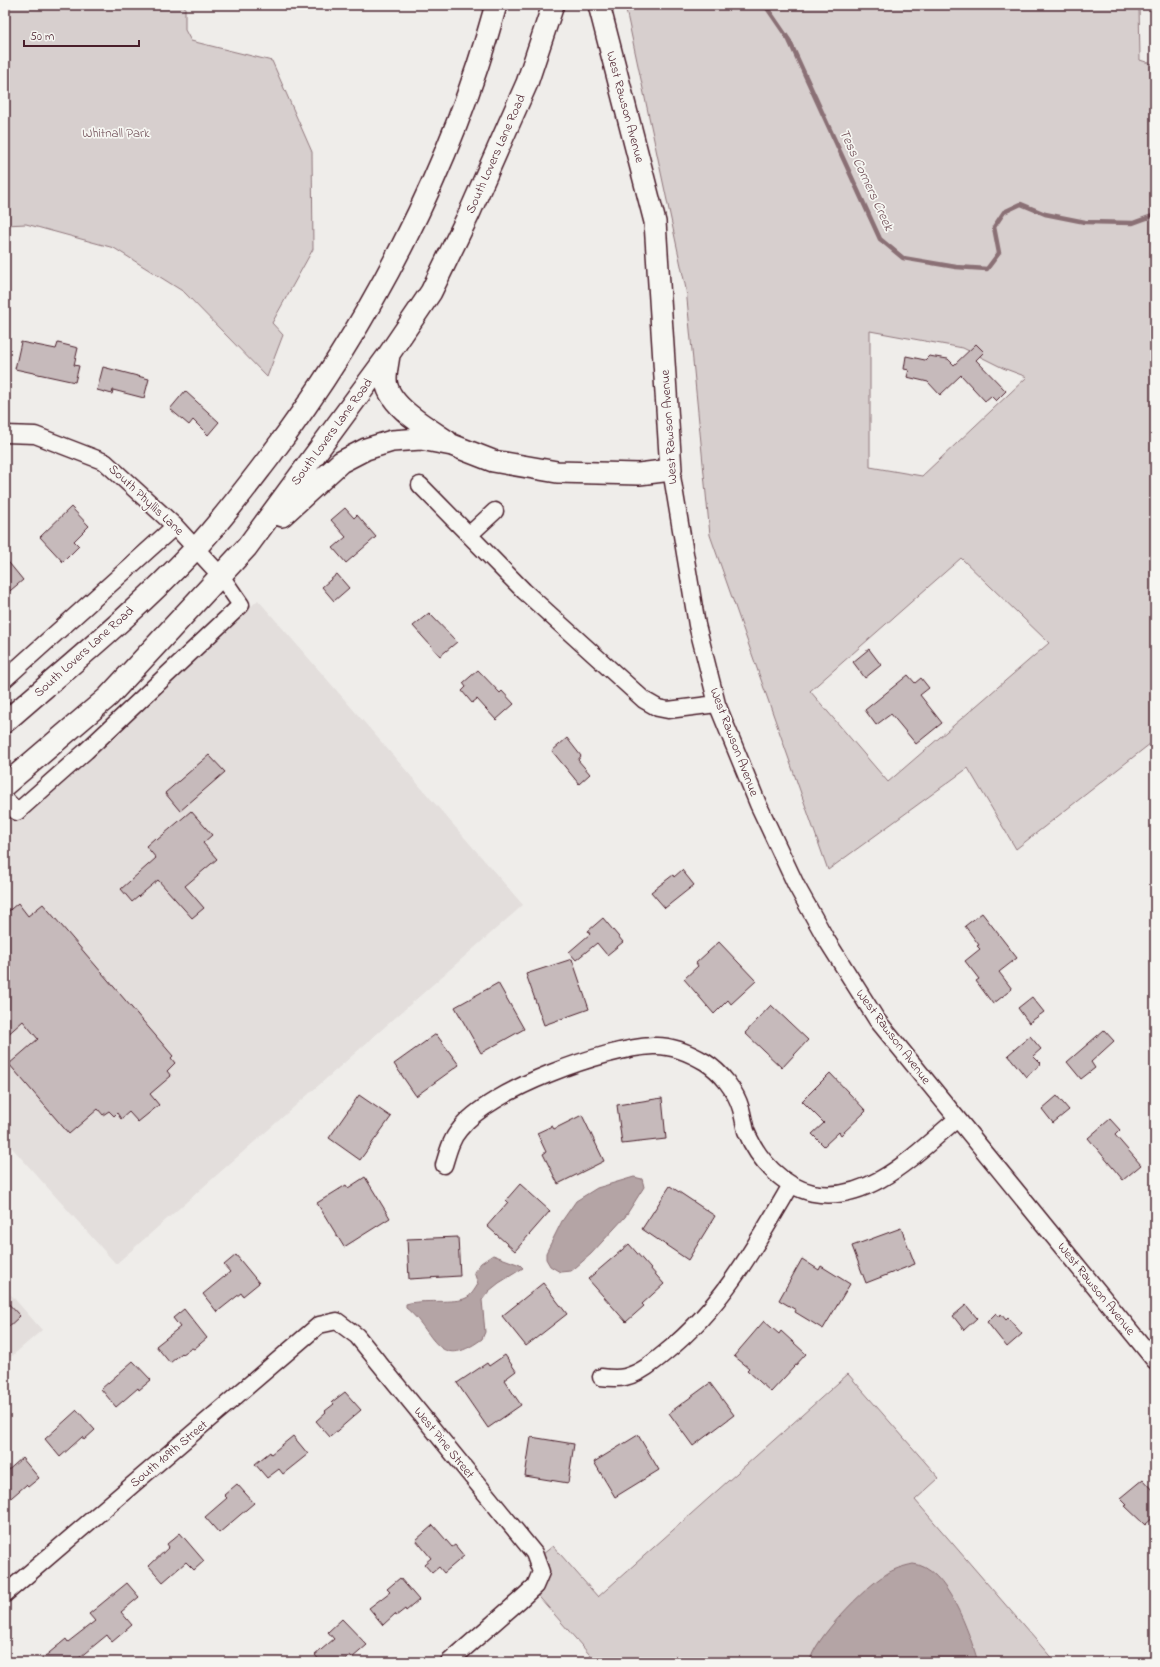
<svg xmlns="http://www.w3.org/2000/svg" width="1160" height="1667" viewBox="0 0 1160 1667" font-family="'Indie Flower',sans-serif">
	<style>
		.built { fill: #e3dedc }
		.green { fill: #d7cfce; stroke: #90777c; fill-rule: evenodd }
		.water { fill: #b4a4a5; stroke: #8a6f74 }
		.lines { fill: none; stroke-linecap: round; stroke-linejoin: round }
		.stream { stroke: #8a6f74; stroke-width: 4.5 }
		.building { fill: #c6babb; stroke: #4a1f2b }
		.minor-casing { stroke: #4a1f2b; stroke-width: 19 }
		.major-casing { stroke: #4a1f2b; stroke-width: 24 }
		.minor { stroke: #f6f6f2; stroke-width: 16 }
		.major { stroke: #f6f6f2; stroke-width: 21 }
		.labels { text-anchor: middle; dominant-baseline: central; stroke-width: 3.5; stroke-linejoin: round; paint-order: stroke }
		.street-label { font-size: 13px; fill: #4a1f2b; stroke: #f6f6f2 }
		.park-label { font-size: 13px; fill: #6d4b54; stroke: #f6f6f2 }
		.water-label { font-size: 14px; font-style: italic; fill: #6f4e56; stroke: #f6f6f2 }
	</style>
	<rect width="100%" height="100%" fill="#efedea"/>
	<filter id="ink" filterUnits="userSpaceOnUse"><feTurbulence type="fractalNoise" baseFrequency=".025" numOctaves="2"/><feDisplacementMap in="SourceGraphic" scale="8" xChannelSelector="R" yChannelSelector="G"/><feConvolveMatrix kernelMatrix="1 2 1 2 8 2 1 2 1" color-interpolation-filters="sRGB"/></filter>
	<g filter="url(#ink)">
		<path class="built" d="M258 600 523 905 116 1264 5 1140V814L11 818H19L35 809Z
			M5 1288 42 1330 5 1362Z"/>
		<path class="green" d="M5 5H185V30L191 41 272 61 312 152 313 249 272 323 283 335 267 377 184 292 114 248 26 224 5 225Z
			M625 5H1139L1140 60 1155 65V740L1016 849 968 768 828 870 710 535 686 289ZM870 331 963 348 1003 368 1027 377 922 476 870 467ZM961 558 1049 643 888 782 810 691Z
			M848 1374 939 1478 915 1500 1055 1662H596L534 1591 548 1577V1564L543 1554 553 1546 598 1597Z"/>
		<path class="water" d="M634 1177 642 1179 644 1187 625 1217 591 1254 575 1268 571 1271 560 1272 550 1266 546 1259V1253L562 1221 576 1201 597 1188Z
			M493 1255 520 1265 523 1268 499 1283 489 1291 482 1300 485 1332 482 1339C436 1373 435 1331 406 1308V1304C422 1299 455 1304 466 1298 471 1296 475 1289 478 1284L474 1272 481 1263Z
			M913 1564C947 1566 970 1635 978 1662H810C812 1641 866 1586 885 1575 893 1569 904 1566 913 1564Z"/>
		<g class="lines">
			<path class="stream" d="M765 5 789 40 880 239 903 258 956 267 987 269 999 253 994 227 1004 212 1021 204 1045 214 1085 222 1133 223 1155 215"/>
		</g>
		<path class="building" d="M21 342 56 349 58 343 78 348 74 365 79 366 75 382 15 369Z
			M976 344 984 352 976 360 1006 391 996 401 991 396 985 401 961 375 940 395 928 382 907 377 909 370 904 369 906 356 925 360 929 356 948 359 954 365Z
			M103 367 149 379 144 398 113 390 112 394 97 390Z
			M185 391 219 422 208 435 193 420 189 425 170 409Z
			M71 507 89 526 74 541 79 546 63 562 40 537Z
			M345 508 354 518 357 515 376 537 346 563 333 548 346 537 331 520Z
			M5 558 23 580 5 595Z
			M337 574 349 588 334 601 322 587Z
			M429 613 457 642 440 656 413 626Z
			M869 649 881 665 865 678 853 662Z
			M478 670 500 693 502 691 514 704 496 720 477 699 472 703 462 691 466 687 463 683Z
			M908 675 915 683 921 678 929 688 920 695 942 723 916 744 891 714 876 725 865 710Z
			M567 738 581 756 578 760 590 774 579 784 552 751Z
			M209 755 225 772 180 811 165 793Z
			M191 811 212 835 203 843 217 859 185 886 204 908 192 918 158 880 132 902 121 889 156 858 146 846 155 838 157 840Z
			M682 870 694 885 665 908 651 892 673 875 674 877Z
			M18 903 28 916 43 904 173 1056 171 1058 175 1063 167 1071 171 1076 150 1094 159 1105 138 1122 129 1112 121 1119 117 1113 114 1116 109 1111 103 1115 98 1109 69 1134 9 1064 38 1039 23 1021 5 1037V914Z
			M982 913 1017 958 999 972 1012 989 993 1004 976 981 979 979 965 961 980 949 977 946 979 945 965 926Z
			M603 918 623 942 607 955 597 943 576 960 569 952 590 934 588 931Z
			M719 942 756 981 731 1004 728 1000 714 1014 684 979 698 966 696 963Z
			M572 959 589 1009 544 1025 526 974Z
			M498 983 524 1029 481 1053 455 1007Z
			M1032 997 1044 1012 1029 1023 1018 1008Z
			M771 1005 808 1040 782 1068 745 1033Z
			M1104 1030 1114 1041 1091 1062 1095 1068 1081 1079 1067 1062Z
			M436 1034 459 1065 416 1096 394 1064Z
			M1030 1036 1041 1049 1033 1056 1041 1064 1026 1077 1008 1055Z
			M830 1073 866 1111 841 1135 839 1132 824 1146 812 1134 824 1123 802 1101Z
			M359 1095 391 1117 360 1160 329 1138Z
			M1057 1096 1069 1110 1053 1123 1042 1109Z
			M662 1098 666 1139 622 1144 617 1105Z
			M582 1115 604 1161 558 1184 543 1154 546 1152 537 1133 552 1126 554 1129Z
			M1110 1119 1120 1130 1115 1135 1141 1165 1123 1180 1088 1138Z
			M365 1177 390 1218 344 1247 317 1203 346 1185 348 1188Z
			M520 1184 550 1211 515 1251 487 1226 508 1202 506 1200Z
			M670 1186 715 1216 688 1260 642 1229Z
			M901 1228 915 1264 866 1283 852 1246Z
			M458 1237 460 1276 409 1279 407 1239Z
			M629 1244 664 1284 642 1304 644 1306 626 1322 588 1279Z
			M236 1255 259 1283 243 1296 241 1293 217 1312 203 1294 230 1272 224 1265Z
			M802 1259 819 1270 821 1266 850 1284 823 1329 795 1312 796 1310 779 1300Z
			M543 1283 567 1314 526 1346 502 1316Z
			M5 1300 20 1316 5 1330Z
			M966 1305 977 1318 964 1330 953 1316Z
			M184 1309 207 1338 194 1349 192 1348 183 1354 182 1353 170 1363 156 1346 180 1327 173 1318Z
			M996 1313 999 1317 1001 1314 1006 1320 1008 1318 1022 1334 1007 1347 987 1322Z
			M764 1321 779 1334 781 1331 806 1354 771 1392 747 1370 749 1368 734 1356Z
			M505 1355 516 1371 504 1380 521 1405 488 1428 457 1383 487 1363 489 1366Z
			M133 1361 151 1380 139 1390 138 1388 116 1407 101 1389Z
			M710 1383 734 1415 693 1446 669 1413Z
			M345 1392 361 1410 330 1437 316 1421 326 1412 325 1411 334 1404 332 1402Z
			M77 1410 95 1430 84 1440 82 1437 60 1457 45 1439Z
			M638 1435 659 1470 615 1497 594 1462Z
			M293 1436 308 1454 283 1474 279 1469 267 1478 255 1464 270 1452 271 1454Z
			M531 1437 574 1444 568 1483 525 1476Z
			M22 1458 39 1478 28 1487 26 1485 5 1503V1473Z
			M1143 1479 1155 1492V1516L1145 1525 1125 1506 1127 1505 1120 1498Z
			M237 1484 254 1503 219 1533 205 1517 227 1498 224 1495Z
			M433 1525 452 1547 455 1545 464 1556 444 1573 439 1567 432 1573 424 1564 431 1558 416 1540Z
			M180 1533 204 1561 194 1570 186 1562 163 1582 149 1566 169 1547 167 1544Z
			M400 1578 419 1600 406 1611 405 1609 396 1616 395 1614 383 1625 369 1608 390 1592 387 1589Z
			M127 1583 139 1597 121 1612 132 1625 112 1642 107 1635 74 1662H38L66 1639 68 1642 95 1621 89 1614Z
			M342 1619 367 1645 352 1658 350 1655 342 1662H321L315 1655 334 1639 328 1632Z"/>
		<g class="lines">
			<g class="minor-casing">
				<path id="minor" d="M5 434 35 435 105 462 175 526 221 576 241 605 86 751 17 812 5 799
					M671 470 697 625 717 704 758 804 796 885 826 939 877 1020 1155 1361
					M420 485 524 591 644 700 658 708 668 710 717 704
					M469 535 495 511
					M5 679 175 526
					M444 1165C448 1152 451 1139 460 1129 489 1090 605 1048 653 1046 671 1045 690 1053 705 1062 721 1072 736 1091 741 1109 743 1116 744 1123 746 1131 758 1160 782 1186 813 1193 870 1204 917 1152 957 1119
					M601 1377C609 1378 617 1379 625 1377 641 1373 654 1362 666 1352 722 1307 756 1245 791 1185
					M5 1594 319 1325 337 1321 357 1336 534 1553 541 1572 535 1586 520 1600 449 1662"/>
			</g>
			<g class="major-casing">
				<path id="major" d="M389 355C388 362 386 371 386 379 386 405 428 428 447 441
					M282 516 341 462 366 449 392 441 421 439 452 445 493 461 557 472 639 474 671 470 655 222 599 5
					M5 722C69 666 137 611 195 549 222 520 245 489 268 459 371 323 451 169 496 5
					M5 785 108 697 247 547 389 354 431 292 469 214 527 83 553 5"/>
			</g>
			<use href="#minor" class="minor"/>
			<use href="#major" class="major"/>
		</g>
	</g>
	<g class="labels">
		<g class="street-label">
			<text transform="translate(625 107) rotate(75)">West Rawson Avenue</text>
			<text transform="translate(496 154) rotate(-66)">South Lovers Lane Road</text>
			<text transform="translate(669 427) rotate(-94)">West Rawson Avenue</text>
			<text transform="translate(332 432) rotate(-54)">South Lovers Lane Road</text>
			<text transform="translate(146 500) rotate(43)">South Phyllis Lane</text>
			<text transform="translate(84 652) rotate(-42)">South Lovers Lane Road</text>
			<text transform="translate(734 742) rotate(69)">West Rawson Avenue</text>
			<text transform="translate(893 1037) rotate(53)">West Rawson Avenue</text>
			<text transform="translate(1096 1289) rotate(51)">West Rawson Avenue</text>
			<text transform="translate(444 1443) rotate(51)">West Pine Street</text>
			<text transform="translate(169 1454) rotate(-40)">South 109th Street</text>
		</g>
		<g class="park-label">
			<text x="116" y="133">Whitnall Park</text>
		</g>
		<g class="water-label">
			<text transform="translate(866 180) rotate(65)">Tess Corners Creek</text>
		</g>
	</g>
	<rect width="1160" height="1667" fill="none" stroke="#f6f6f2" stroke-width="20"/>
	<rect x="10" y="10" width="1140" height="1647" fill="none" stroke="#4a1f2b" stroke-width="1.5" filter="url(#ink)"/>
	<path d="M24 40v6h115v-6" fill="none" stroke="#4a1f2b" stroke-width="2"/>
	<text x="30" y="40" font-size="12" fill="#4a1f2b" stroke="#f6f6f2" stroke-width="3" paint-order="stroke">50 m</text>
</svg>
